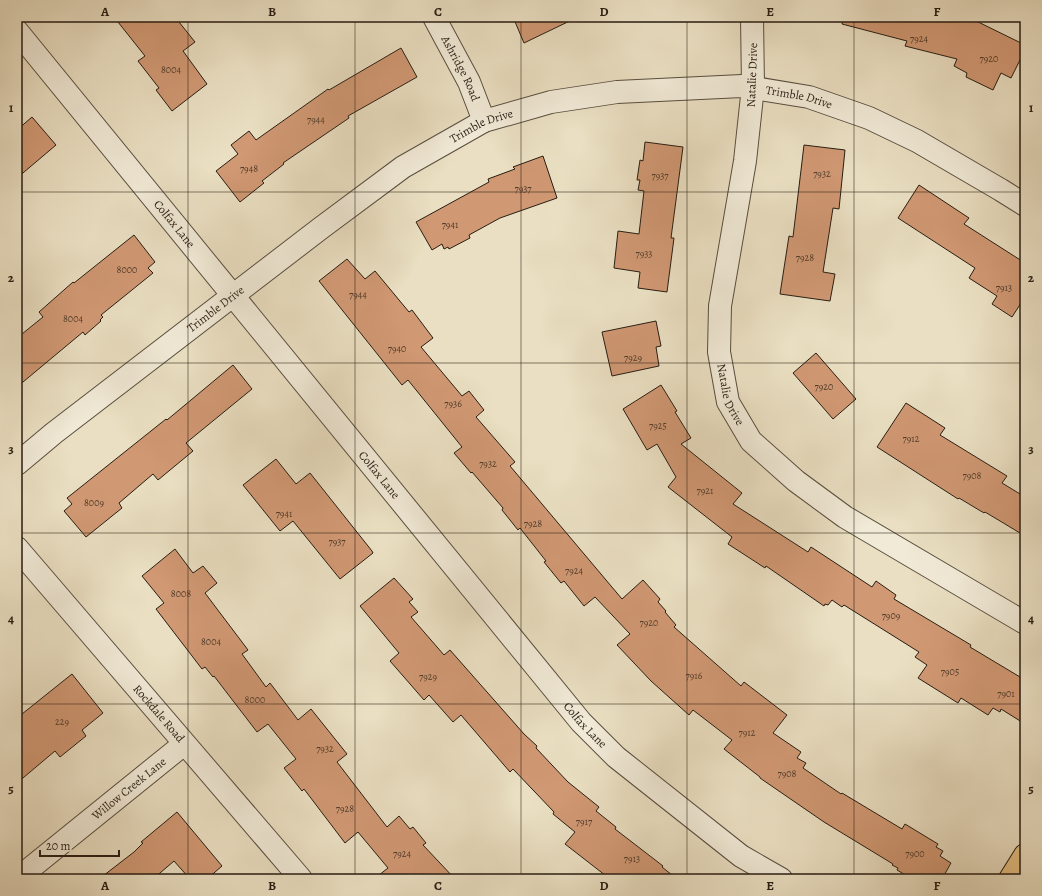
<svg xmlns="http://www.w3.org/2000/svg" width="1042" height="896" viewBox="0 0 1042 896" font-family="Alegreya,serif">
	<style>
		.building { fill: #d09873; stroke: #271d13 }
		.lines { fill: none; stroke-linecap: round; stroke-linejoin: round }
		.minor-casing { stroke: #584e3f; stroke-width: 24 }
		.major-casing { stroke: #271d13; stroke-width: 24 }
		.minor { stroke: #f1ead7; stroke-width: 22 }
		.major { stroke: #e5c081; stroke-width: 22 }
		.grid { fill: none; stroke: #271d13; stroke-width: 1; stroke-opacity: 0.55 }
		.labels { text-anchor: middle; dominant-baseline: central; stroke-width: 3; stroke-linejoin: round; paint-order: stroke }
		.number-label { font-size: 10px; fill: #513c2b }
		.street-label { font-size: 12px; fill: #271d13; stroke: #f1ead7 }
		.neatline { fill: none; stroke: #271d13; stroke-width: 1.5 }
		.grid-label { font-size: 13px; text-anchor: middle; font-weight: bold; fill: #271d13 }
	</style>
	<rect width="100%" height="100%" fill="#eadfc2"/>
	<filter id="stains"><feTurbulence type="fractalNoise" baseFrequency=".005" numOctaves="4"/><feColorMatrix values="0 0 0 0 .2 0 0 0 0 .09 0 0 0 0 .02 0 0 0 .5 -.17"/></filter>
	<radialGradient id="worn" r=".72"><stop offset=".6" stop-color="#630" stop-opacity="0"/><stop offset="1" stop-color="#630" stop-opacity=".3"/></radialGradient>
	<path class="building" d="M114 17H175L195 42 183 51 207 84 172 111 156 90 159 88 138 61 145 56Z
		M513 17H578L524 43Z
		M843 17H968L1025 45V50L1011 78 1001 73 993 90 966 77 967 73 954 66 957 59 905 46 907 41 842 24Z
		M401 48 417 77 348 116 349 118 283 163 284 164 262 181 264 183 240 202 216 171 238 154 231 145 249 131 256 140 328 89 329 90Z
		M32 117 56 145 17 178V130Z
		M645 142 683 147 671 238H674L667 292 638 288 640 272 614 268 618 231 639 234 644 191 638 190 640 180H637L640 160 643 161Z
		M804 145 845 150 839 209 833 208 823 272 835 274 830 301 780 294 789 236 793 237Z
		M543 156 557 198 500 218 469 235 470 238 449 249 448 247 444 249 442 244 432 250 416 222 489 182 488 179 515 169 513 167Z
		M919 185 969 218 964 224 1025 263V297L1012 317 992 304 997 296 969 278 975 268 898 218Z
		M134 235 155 262 148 268 153 273 101 315 103 317 100 320 101 321 85 335 83 332 17 387V338L43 317 39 312 73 282 74 283Z
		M347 259 365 279 375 271 409 312 412 310 433 338 421 347 462 396 469 391 484 410 476 417 515 462 510 466 622 599 643 580 660 599 658 602 666 611 665 612 676 625 674 627 741 686 744 682 787 715 773 733 801 752 797 758 806 763 803 768 841 794 842 793 902 829 905 824 938 844 936 847 943 851 940 856 951 863 942 879H912L897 870 898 868 892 865 893 864 824 822 760 778V777L724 749 732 740 693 710 689 715 651 681 617 645 630 634 595 597 584 606 564 581 561 583 544 562 546 561 520 528 518 530 502 510 503 508 472 472 471 473 454 453 462 447 408 380 402 385 319 281Z
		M656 321 661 346 656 347 659 366 612 376 602 332Z
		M816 353 856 399 833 419 793 373Z
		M233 365 252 389 186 443 193 451 158 480 153 474 119 503 122 508 86 537 64 511 72 504 67 498 166 419 167 420Z
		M661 385 677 411 675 412 691 438 681 444 742 493 733 504 808 552 811 547 872 587 876 581 896 595 894 599 971 645 970 647 1025 680V724L1001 709 1000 712 993 708 988 715 961 698 958 703 918 678 927 665 915 657 919 652 844 605 842 607 832 600 828 605 825 604 824 606 766 566 765 568 728 544 732 537 668 487 676 477 657 444 647 450 623 409Z
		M906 403 945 428 940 435 1007 476 1002 483 1025 497V536L985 512 984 513 959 498 958 499 877 447Z
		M276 459 296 484 310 473 372 551 373 553 340 579 293 521 280 531 243 485Z
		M175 549 193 573 203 566 217 583 205 593 248 650 242 654 266 687 270 683 298 720 311 709 347 754 337 762 387 827 399 816 410 829 413 827 426 843 423 845 455 879H374L388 868 358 832 345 843 304 789 302 791 284 768 296 759 268 724 257 732 214 676 213 677 205 667 202 669 156 609 164 603 142 576Z
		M394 578 413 599 409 602 418 612 411 617 444 655 450 650 524 734 537 746 536 748 568 782 599 807 596 811 616 827 615 829 663 866 662 867 677 879H610L565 844 575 832 553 814 554 812 513 769 510 772 461 715 453 722 429 695 424 700 390 661 399 653 360 606Z
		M72 674 103 713 82 730 86 736 60 757 55 751 17 783V718Z
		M177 812 222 866 207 879H190L174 861 153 879H99L134 852 143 843 141 842Z"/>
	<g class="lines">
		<g class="minor-casing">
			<g id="minor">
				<path id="s1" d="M434 17 469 82 484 121"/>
				<path id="s2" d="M752 17 753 87 745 161 720 306 719 352 728 402 751 441 796 481 845 517 1025 623"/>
				<path id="s3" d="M17 31 581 722 616 757 741 856 781 879"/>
				<path id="s4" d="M17 464 54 433 321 228 403 167 484 121 551 102 617 92 742 86 809 97 869 118 917 141 1001 190 1025 205"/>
				<path id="s5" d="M17 548 301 879"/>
				<path id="s6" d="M17 879 184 744"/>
			</g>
		</g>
		<g class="major-casing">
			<path id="major" d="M1010 879 1025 855"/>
		</g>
		<use href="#minor" class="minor"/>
		<use href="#major" class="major"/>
	</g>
	<path class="grid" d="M188 17V879M355 17V879M521 17V879M687 17V879M854 17V879M17 192H1025M17 363H1025M17 533H1025M17 704H1025"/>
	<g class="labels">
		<g class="number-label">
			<text x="919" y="38">7924</text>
			<text x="989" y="58">7920</text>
			<text x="171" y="69">8004</text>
			<text x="316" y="119">7944</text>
			<text x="249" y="168">7948</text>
			<text x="822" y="173">7932</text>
			<text x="660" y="175">7937</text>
			<text x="523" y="188">7937</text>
			<text x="450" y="224">7941</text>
			<text x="644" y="253">7933</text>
			<text x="805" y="257">7928</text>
			<text x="127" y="269">8000</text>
			<text x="1004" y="287">7913</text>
			<text x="358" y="294">7944</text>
			<text x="73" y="318">8004</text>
			<text x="397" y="348">7940</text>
			<text x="633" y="357">7929</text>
			<text x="824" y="386">7920</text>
			<text x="453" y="403">7936</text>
			<text x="658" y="425">7925</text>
			<text x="911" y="438">7912</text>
			<text x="488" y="463">7932</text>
			<text x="972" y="475">7908</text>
			<text x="705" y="490">7921</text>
			<text x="94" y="502">8009</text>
			<text x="284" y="513">7941</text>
			<text x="533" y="523">7928</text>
			<text x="337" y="541">7937</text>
			<text x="574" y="570">7924</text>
			<text x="181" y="593">8008</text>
			<text x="891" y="615">7909</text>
			<text x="649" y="622">7920</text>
			<text x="211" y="641">8004</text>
			<text x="950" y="671">7905</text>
			<text x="694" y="675">7916</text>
			<text x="428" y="676">7929</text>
			<text x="1006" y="693">7901</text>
			<text x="255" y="699">8000</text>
			<text x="62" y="721">229</text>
			<text x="747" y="732">7912</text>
			<text x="325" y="748">7932</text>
			<text x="787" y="773">7908</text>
			<text x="345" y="808">7928</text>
			<text x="584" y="821">7917</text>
			<text x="402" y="853">7924</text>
			<text x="915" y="853">7900</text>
			<text x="632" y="858">7913</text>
		</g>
		<g class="street-label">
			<text stroke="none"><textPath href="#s1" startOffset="58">Ashridge Road</textPath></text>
			<text transform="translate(752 75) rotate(-88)">Natalie Drive</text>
			<text stroke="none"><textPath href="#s4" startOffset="900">Trimble Drive</textPath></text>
			<text stroke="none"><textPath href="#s4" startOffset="576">Trimble Drive</textPath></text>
			<text stroke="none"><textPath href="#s3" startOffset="249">Colfax Lane</textPath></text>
			<text stroke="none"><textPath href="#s4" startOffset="252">Trimble Drive</textPath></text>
			<text stroke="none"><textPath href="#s2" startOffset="382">Natalie Drive</textPath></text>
			<text stroke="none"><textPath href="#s3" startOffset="573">Colfax Lane</textPath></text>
			<text stroke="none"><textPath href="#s5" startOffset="218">Rockdale Road</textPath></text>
			<text stroke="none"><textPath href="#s3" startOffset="897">Colfax Lane</textPath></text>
			<text stroke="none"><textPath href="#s6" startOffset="144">Willow Creek Lane</textPath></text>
		</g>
	</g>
	<rect width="1042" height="896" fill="none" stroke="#eadfc2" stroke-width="44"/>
	<path d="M40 850v6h79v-6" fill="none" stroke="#271d13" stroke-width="2"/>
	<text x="46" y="850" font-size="12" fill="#271d13" stroke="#f1ead7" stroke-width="3" paint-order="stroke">20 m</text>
	<rect x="22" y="22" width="998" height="852" class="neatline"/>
	<g class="grid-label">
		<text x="105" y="16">A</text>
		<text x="272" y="16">B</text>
		<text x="438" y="16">C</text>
		<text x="604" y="16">D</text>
		<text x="770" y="16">E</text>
		<text x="937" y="16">F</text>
		<text x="11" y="112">1</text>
		<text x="1031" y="112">1</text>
		<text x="11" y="282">2</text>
		<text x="1031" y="282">2</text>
		<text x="11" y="453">3</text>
		<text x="1031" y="453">3</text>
		<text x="11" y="623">4</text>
		<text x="1031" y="623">4</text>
		<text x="11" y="793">5</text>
		<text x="1031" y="793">5</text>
		<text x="105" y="890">A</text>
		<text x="272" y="890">B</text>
		<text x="438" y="890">C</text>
		<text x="604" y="890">D</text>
		<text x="770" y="890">E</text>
		<text x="937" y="890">F</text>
	</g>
	<rect width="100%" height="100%" filter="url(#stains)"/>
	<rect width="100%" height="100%" fill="url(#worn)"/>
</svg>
